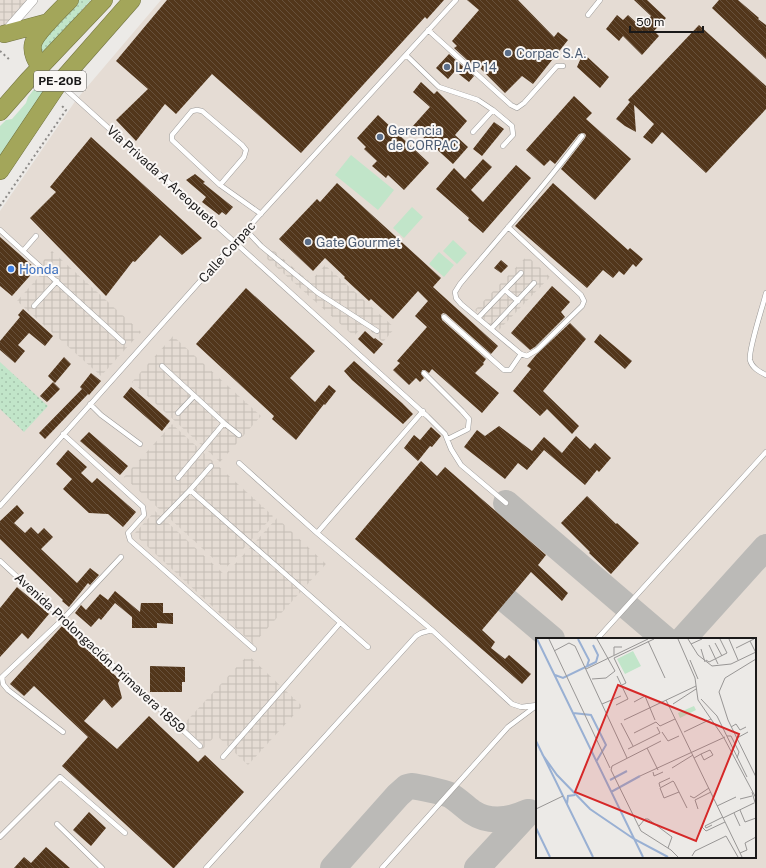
<svg xmlns="http://www.w3.org/2000/svg" width="766" height="868" viewBox="0 0 766 868" font-family="'Public Sans',sans-serif">
	<style>
		.built { fill: #e5dcd4; fill-rule: evenodd }
		.industrial { fill: url(#industrial-grid) }
		.grass { fill: url(#grass-dots) }
		.green { fill: #c1e5c9 }
		.lines { fill: none; stroke-linecap: round; stroke-linejoin: round }
		.taxiway { stroke: #bbbab7; stroke-width: 26 }
		.building { fill: url(#building-back-hatch) }
		.lane-casing { stroke: #9b9997; stroke-width: 5.5 }
		.street-casing { stroke: #9b9997; stroke-width: 10 }
		.highway-casing { stroke: #737543; stroke-width: 18 }
		.path { stroke: #8d8b89; stroke-width: 2; stroke-dasharray: 2 3; stroke-linecap: butt }
		.lane { stroke: #fff; stroke-width: 4.5 }
		.street { stroke: #fff; stroke-width: 9 }
		.highway { stroke: #a3a65a; stroke-width: 17 }
		.service-dot { fill: #5c6f8a; stroke: #faf7f5; stroke-width: 1.5 }
		.shop-dot { fill: #3f7fe0; stroke: #faf7f5; stroke-width: 1.5 }
		.labels { text-anchor: middle; dominant-baseline: central; stroke-width: 4; stroke-linejoin: round; paint-order: stroke }
		.shield { fill: #faf7f5; stroke: #5d5c5b; stroke-width: 1 }
		.shield-label { font-size: 12px; font-weight: bold; fill: #1a1919 }
		.service-label { font-size: 13px; fill: #4e5e75; stroke: #faf7f5; text-anchor: start }
		.street-label { font-size: 13px; fill: #1a1919; stroke: #faf7f5 }
		.shop-label { font-size: 13px; fill: #366cbe; stroke: #faf7f5; text-anchor: start }
		.inset-river { fill: none; stroke: #99b0d3; stroke-width: 2 }
		.inset-road { fill: none; stroke: #989695; stroke-width: 1 }
		.view { fill: #d62828; fill-opacity: 0.15; stroke: #d62828; stroke-width: 2 }
		.inset-edge { fill: none; stroke: #1a1919; stroke-width: 2 }
	</style>
	<defs>
		<pattern id="industrial-grid" width="8" height="8" patternUnits="userSpaceOnUse"><rect width="8" height="8" fill="#e5dcd4"/><path d="M0 4h8M4 0v8" fill="none" stroke="#c4bcb5"/></pattern>
		<pattern id="grass-dots" width="8" height="8" patternUnits="userSpaceOnUse"><rect width="8" height="8" fill="#c1e5c9"/><path d="M2 2h.1M6 6h.1" fill="none" stroke="#a5c4ac" stroke-width="1.8" stroke-linecap="round"/></pattern>
		<pattern id="building-back-hatch" width="6" height="6" patternUnits="userSpaceOnUse"><rect width="6" height="6" fill="#52361b"/><path d="M-1 5l2 2M0 0l6 6M5-1l2 2" fill="none" stroke="#67503b"/></pattern>
	</defs>
	<rect width="100%" height="100%" fill="#eceae7"/>
	<path class="built" d="M161 0H766V868H0V211L76 100ZM537 639H755V857H537Z"/>
	<path class="industrial" d="M0 0H29L0 31Z
		M272 249 310 282 325 265 395 328 383 342 364 325 354 336 265 257Z
		M52 251 141 332 101 376 17 301 43 272 38 267Z
		M527 256 550 277 497 332 475 310Z
		M173 336 261 416 220 462 132 382Z
		M172 424 273 516 225 569 124 477Z
		M155 511 225 575 277 518 326 564 253 644 134 534Z
		M248 655 302 706 248 765 216 735 202 750 179 729Z"/>
	<path class="grass" d="M76 0H91L45 52 40 54 37 43Z
		M0 362 48 406 24 432 0 409Z"/>
	<path class="green" d="M39 83H42L48 90 0 160V126L6 120 12 119 26 103 28 97Z
		M351 155 394 190 378 210 335 175Z
		M412 207 423 217 404 238 393 228Z
		M453 240 467 253 457 264 443 251Z
		M439 252 454 265 444 277 429 264Z"/>
	<g class="lines">
		<path class="taxiway" d="M506 503 665 639
			M507 601 552 639
			M683 639 766 547
			M333 868 398 795 407 787 411 786C419 787 443 792 450 795 458 800 465 807 472 812 490 824 510 820 528 812
			M477 868 529 812"/>
	</g>
	<path class="building" d="M167 0H444L427 19 425 17 301 153 212 74 176 114 165 104 136 141 116 120 148 89 116 61Z
		M467 0H518L554 37 558 32 568 40 533 84 522 76 505 93 480 68 478 70 454 48 457 46 452 41 479 10Z
		M634 0H647L666 18 654 31 659 36 642 55 623 36 619 41 606 29 617 15 623 20 628 15 641 27 651 16Z
		M719 0H738L759 18 758 19 766 25V59L712 8Z
		M699 25 766 86V109L706 173 662 132 652 144 643 137 654 124 634 105 636 132 625 126 616 119 630 102 628 100Z
		M583 53 609 77 600 88 577 67Z
		M449 54 474 76 469 82 455 71 448 79 436 68Z
		M421 82 434 94 437 91 467 121 455 135 468 147 453 164 412 127 430 107 413 92Z
		M574 96 592 113 586 119 631 159 595 200 561 169 585 138 586 135 584 133 579 134 555 164 550 160 544 166 526 150Z
		M378 115 429 163 404 190 388 175 386 178 372 166 377 161 364 149 366 147 357 138Z
		M494 122 504 129 482 156 473 149Z
		M91 137 202 238 182 255 160 235 135 262 133 261 106 296 30 218 56 192 50 187Z
		M483 159 492 167 471 190 483 202 516 165 531 178 483 233 468 220 469 218 436 189 454 168 465 179Z
		M195 174 205 182 203 183 233 207 226 215 222 212 219 215 202 202 206 197 186 180Z
		M337 183 441 278 433 287 498 346 491 354 446 314 443 313 441 315 442 320 486 359 483 363 484 364 475 373 499 393 482 413 432 369 429 373 425 370H422L421 374 424 378 420 382 416 378 409 385 393 370 400 363 397 361 427 327 415 316 428 301 418 291 393 319 371 299 369 301 344 278 345 277 325 258 313 271 279 239 317 199 320 202Z
		M553 183 628 250 630 248 643 259 636 267 633 264 624 275 619 271 613 278 603 270 587 288 515 226Z
		M0 237 36 269 12 296 0 286Z
		M501 260 508 266 501 273 494 268Z
		M552 286 570 302 561 312 565 317 535 347 530 350 511 333Z
		M246 288 315 351 290 378 315 402 329 385 336 391 325 405 324 404 296 440 272 419 274 416 196 344Z
		M23 309 53 336 45 346 29 333 18 345 25 351 15 363 0 350V341L20 317 18 315Z
		M570 323 586 339 543 391 579 426 572 434 547 409 540 416 513 391 531 369 527 366 536 355Z
		M365 331 374 339 375 338 383 344 374 354 358 339Z
		M600 334 632 361 625 369 594 342Z
		M64 357 71 364 55 383 48 376Z
		M354 361 402 403 413 414 403 424 352 380 344 371Z
		M91 373 101 381 89 395 88 394 45 439 39 433 82 389 80 387Z
		M53 382 60 389 47 402 40 396Z
		M131 387 170 421 162 431 123 397Z
		M499 426 532 451 544 437 562 453 576 436 590 449 595 443 611 458 599 472 597 470 585 485 544 450 527 470 518 463 505 479 464 447 477 430 485 436Z
		M431 427 441 436 432 447 430 446 418 461 404 448 414 435 420 440Z
		M89 432 128 466 120 475 80 441Z
		M68 450 87 467 81 473 92 483 97 478 136 512 123 527 108 514 89 513 63 489 72 479 56 464Z
		M421 461 437 476 445 467 546 555 538 565 568 593 562 601 531 572 482 630 495 642 491 648 505 659 509 655 531 674 522 684 355 539Z
		M587 496 616 524 617 523 639 543 611 574 589 553 590 552 561 523Z
		M17 505 24 513 14 523 25 533 31 527 38 534 44 528 53 537 41 549 77 583 90 568 99 575 90 585 88 583 69 607 62 601 63 600 0 539V521Z
		M17 587 49 614 28 639 22 633 0 657V608Z
		M115 591 140 612 141 603H163V613H173V624L157 623V628H132V617L115 603 101 620 99 618 91 627 75 613 81 605 86 610 100 594 108 600Z
		M62 626 120 680 118 683 122 698 112 708 104 699 84 721 117 749 149 716 198 762 205 755 244 792 174 868H173L62 766 88 737 34 686 24 696 10 684Z
		M150 666 185 667V682H182V692H150Z
		M89 812 106 828 91 846 73 830Z
		M46 847 70 868H14L24 857 31 863Z"/>
	<g class="lines">
		<g class="lane-casing">
			<path id="lane" d="M588 15 600 0
				M428 30 511 105 517 108 524 103 557 66H563
				M406 55 439 87 478 100 493 110 512 126 513 135 503 146
				M44 70 56 81
				M62 86 427 416 445 434 451 449 461 465 506 503
				M473 132 493 110
				M220 185 244 157 246 150 242 145 202 111 197 110 192 111 172 135V140L220 185 261 214
				M508 227 581 295 584 301 582 306 537 350 527 356 521 354 461 304 456 298 455 292 460 284C501 235 544 187 582 136
				M0 230 123 342
				M246 230 261 246 318 293 377 331
				M23 251 36 236
				M505 290 518 301
				M766 293C763 306 748 350 750 360 752 368 760 372 766 375
				M34 306 57 281
				M444 317 504 370H510L521 354
				M478 318 521 273
				M491 329 534 283
				M162 366 224 423 178 478
				M424 373 462 411 469 419 468 429 448 439
				M90 404 101 415 140 444
				M178 413 194 396
				M224 423 239 435
				M63 434 143 507 144 515 128 533 130 540 254 649
				M239 463 317 533 432 630 512 704 521 707 537 705
				M190 490 211 466
				M0 506 235 242 456 0
				M159 522 190 490 368 647
				M317 533 423 411
				M0 561 200 746
				M597 639 766 452
				M63 732 8 690 3 684 2 677 63 619 121 557
				M223 757 340 623
				M57 824 102 868
				M0 837 60 777 125 833
				M206 868 416 636 421 633 432 630
				M382 868 508 727 536 706"/>
		</g>
		<g class="street-casing">
			<path id="street" d="M5 32 33 0"/>
		</g>
		<g class="highway-casing">
			<path id="highway" d="M4 34 49 22
				M41 68C36 61 31 53 33 44 35 34 61 9 70 0
				M0 112 28 80 104 0
				M0 171 59 83 132 0"/>
		</g>
		<path class="path" d="M0 51 11 61
			M0 206 66 110 60 104"/>
		<use href="#lane" class="lane"/>
		<use href="#street" class="street"/>
		<use href="#highway" class="highway"/>
	</g>
	<g class="service-dot">
		<circle cx="508" cy="53" r="4"/>
		<circle cx="447" cy="67" r="4"/>
		<circle cx="380" cy="137" r="4"/>
		<circle cx="308" cy="242" r="4"/>
	</g>
	<circle class="shop-dot" cx="11" cy="269" r="4"/>
	<g class="labels">
		<rect class="shield" x="34" y="71" width="52" height="20" rx="3"/>
		<g class="shield-label">
			<text x="60" y="81">PE-20B</text>
		</g>
		<g class="service-label">
			<text x="516" y="53">Corpac S.A.</text>
			<text x="455" y="67">LAP 14</text>
			<text x="388" y="130">Gerencia<tspan x="388" dy="15">de CORPAC</tspan></text>
			<text x="316" y="242">Gate Gourmet</text>
		</g>
		<g class="street-label">
			<text transform="translate(163 177) rotate(42)">Vía Privada A Areopueto</text>
			<text transform="translate(227 252) rotate(-48)">Calle Corpac</text>
			<text transform="translate(100 653) rotate(43)">Avenida Prolongación Primavera 1859</text>
		</g>
		<g class="shop-label">
			<text x="19" y="269">Honda</text>
		</g>
	</g>
	<g transform="translate(536 638)">
		<rect width="220" height="220" fill="#eceae7"/>
		<path d="M158 68 160 72 144 80 142 75Z" fill="#c1e5c9"/>
		<path d="M97 13 105 28 89 36 81 21Z" fill="#c1e5c9"/>
		<path class="inset-river" d="M1 1 107 219M42 1 53 22 51 28M19 37 27 40 60 24 62 17 57 7M37 75 55 77 70 107 60 124M0 103 57 219M6 116 21 137 54 171 98 201 132 219M74 142 91 133M75 154 104 138M31 166 32 158 39 157M0 190 14 219"/>
		<path class="inset-road" d="M13 1 74 130M142 1 159 40 162 62 188 100 220 160M152 1 162 17 176 28 195 26 220 14M193 1 202 22M218 1 214 3 220 15M112 3 129 40M179 5 186 18M155 6 166 1M173 7 182 26M200 10 214 3M165 11 169 24M18 13 33 5 39 8 91 120M78 17V9H86M78 20 118 1M78 20 90 45 86 47M220 21 189 40 183 54 192 82 220 139M154 22 162 41M170 22 173 24 191 15 184 1M50 31 112 1M56 41 70 40 79 33 61 1M165 61 181 78 211 139M130 62 206 219M98 64 109 58 119 82M66 66 85 58M137 66 160 51M80 67 92 61 81 38M88 82 160 48M85 85 97 108M195 89 200 86 204 92 210 89M126 94 132 103 143 98M148 94 175 81M98 95 120 84 124 88 139 81M191 98H195L203 114 201 120M201 100 212 94M125 103 76 128 75 132 105 193 135 212 142 219M111 110 122 132M92 111 124 95 121 89M158 120 165 116 174 112 177 117 168 122 165 116M136 130 157 117M117 134 118 138 127 134M104 138 189 99M124 149 123 145 134 140M143 154 128 160 124 150 137 143 138 144 151 170M216 154 220 168M154 158 158 160 173 150M204 161 216 158M181 168 200 159M0 171 27 158M162 171 159 162 175 154M204 172 209 184 220 180M198 175 204 188M187 180 218 165M176 187 170 190 169 188 187 179M103 188 109 181H112L136 199 132 210M166 189 170 193 189 184M204 215 211 212 209 205 220 199M156 218 159 213 190 198 202 219"/>
		<path class="view" d="M82 47 203 96 160 203 39 154Z"/>
		<rect width="220" height="220" class="inset-edge"/>
	</g>
	<path d="M630 26v6h73v-6" fill="none" stroke="#1a1919" stroke-width="2"/>
	<text x="636" y="26" font-size="12" fill="#1a1919" stroke="#faf7f5" stroke-width="3" paint-order="stroke">50 m</text>
</svg>
